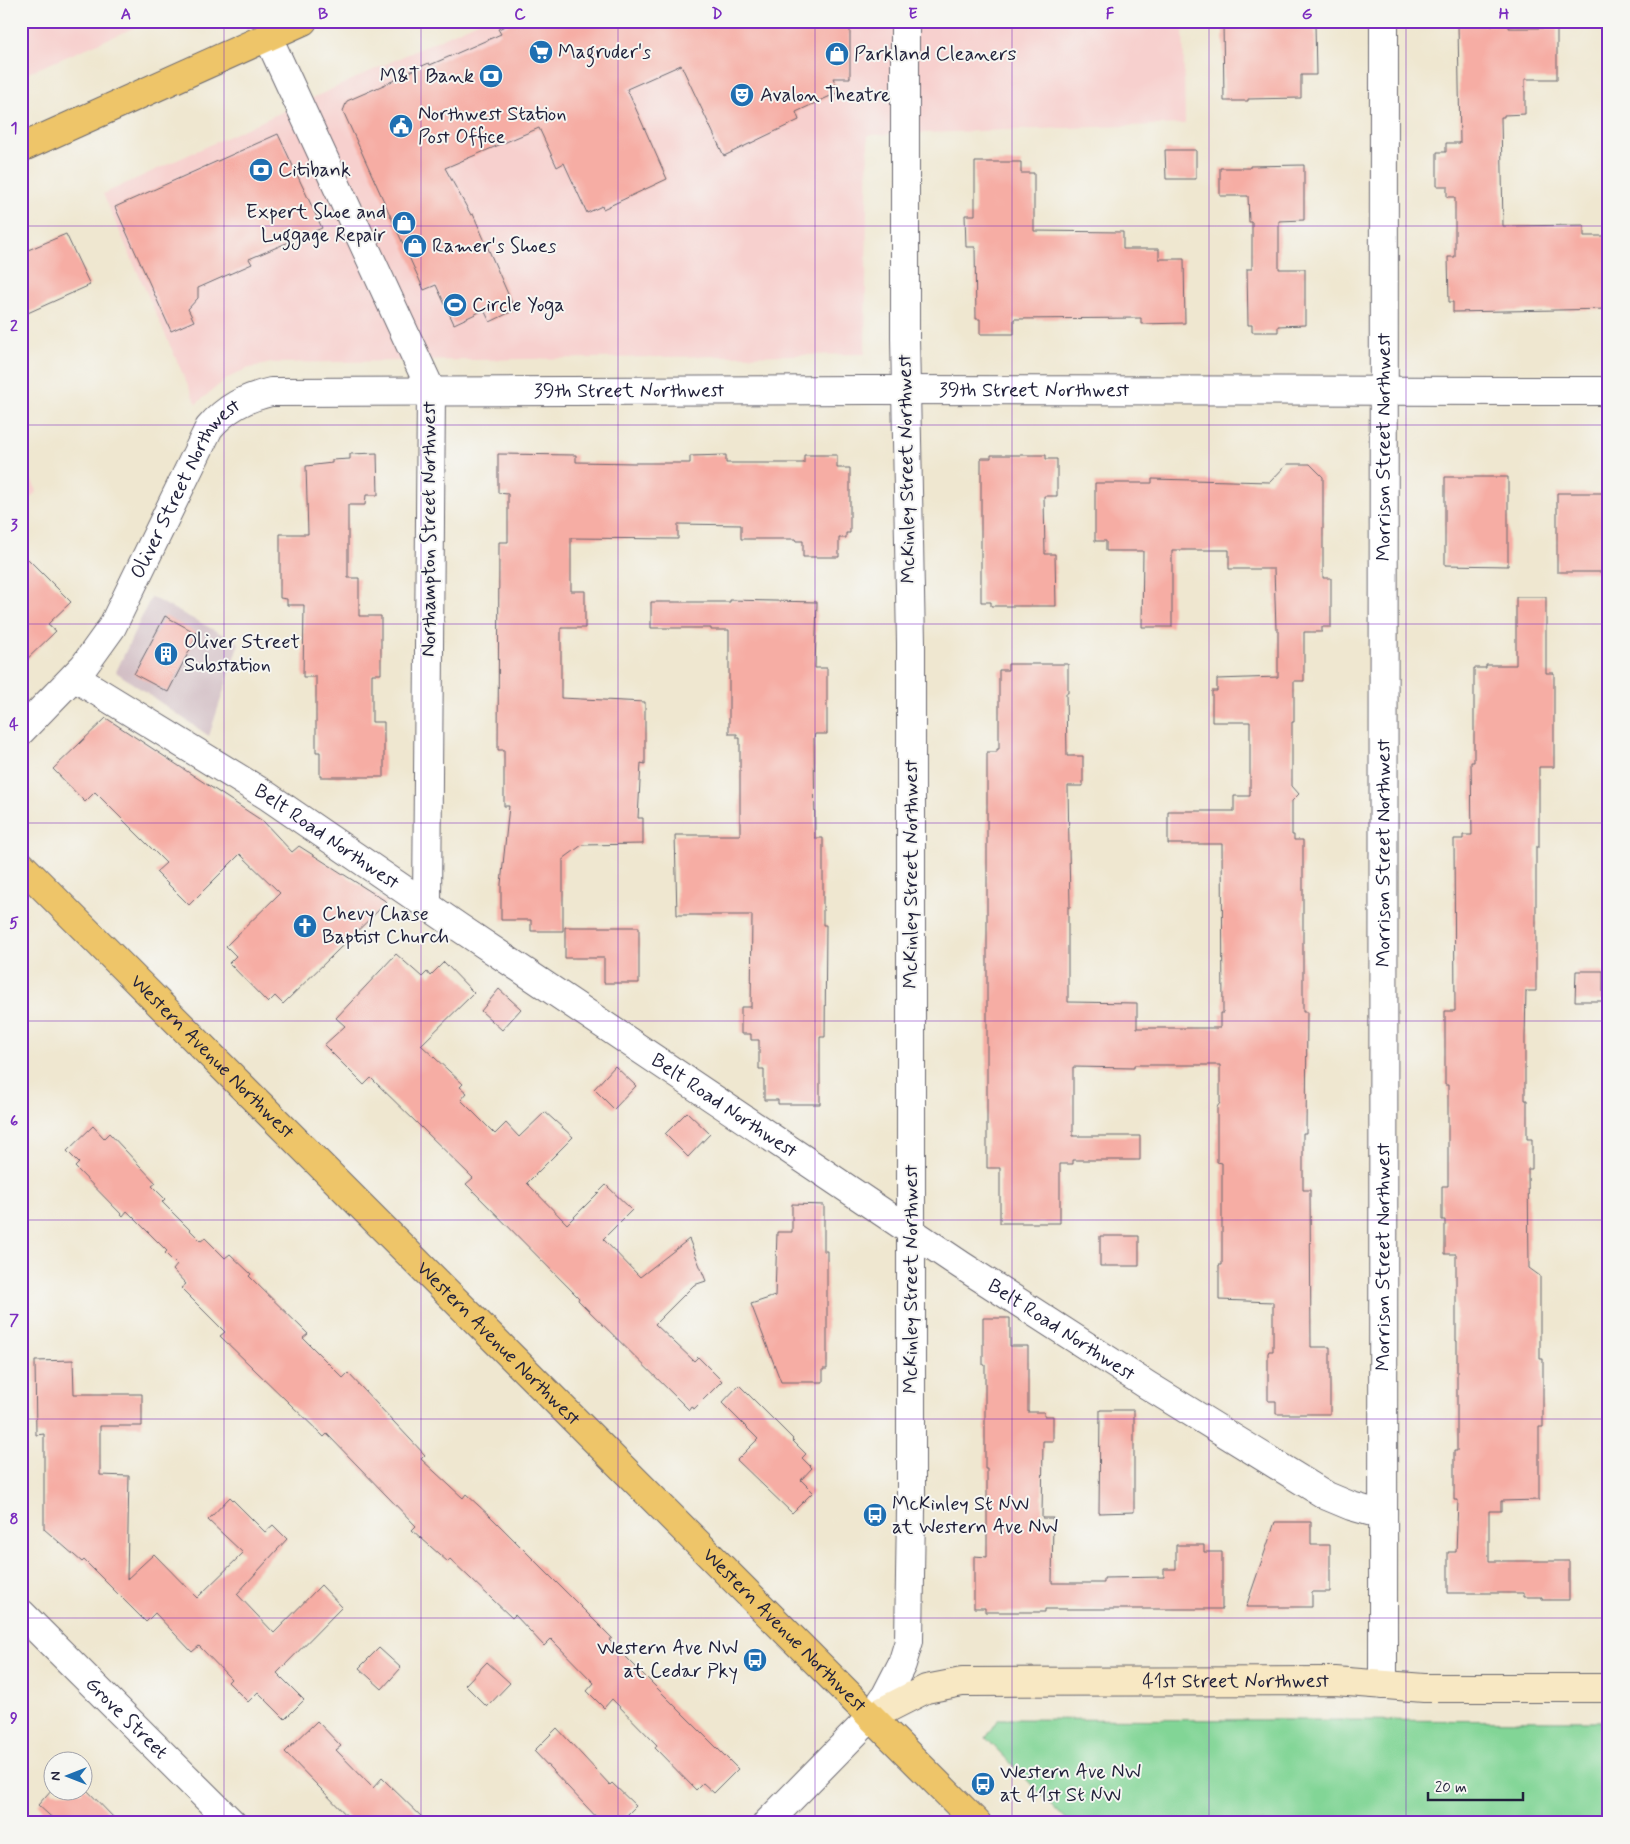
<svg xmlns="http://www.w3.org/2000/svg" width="1630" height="1844" viewBox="0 0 1630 1844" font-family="Mynerve,sans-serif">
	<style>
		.built { fill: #f7d0ce }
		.industrial { fill: #d2bec4 }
		.green { fill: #82d596; stroke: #527c68 }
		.building { fill: #f6ada4 }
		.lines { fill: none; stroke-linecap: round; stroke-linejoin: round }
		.street-casing { stroke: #6a676f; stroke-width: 30 }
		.secondary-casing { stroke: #6a676f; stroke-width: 30 }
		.primary-casing { stroke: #6a676f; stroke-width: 30 }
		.street { stroke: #fff; stroke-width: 28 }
		.secondary { stroke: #f8e8c3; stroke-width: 28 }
		.primary { stroke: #eec569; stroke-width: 28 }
		.grid { fill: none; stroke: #7b2cbf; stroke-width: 1; stroke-opacity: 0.55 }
		.labels { text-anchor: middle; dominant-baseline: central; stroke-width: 4; stroke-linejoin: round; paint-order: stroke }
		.poi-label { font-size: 20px; fill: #22223b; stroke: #f6f6f2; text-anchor: start }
		.street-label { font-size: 20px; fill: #22223b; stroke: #f6f6f2 }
		.neatline { fill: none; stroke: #7b2cbf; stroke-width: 2 }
		.grid-label { font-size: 16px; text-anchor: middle; font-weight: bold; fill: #7b2cbf }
	</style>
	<rect width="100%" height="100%" fill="#f6f6f2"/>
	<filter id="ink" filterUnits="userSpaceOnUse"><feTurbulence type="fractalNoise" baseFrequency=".02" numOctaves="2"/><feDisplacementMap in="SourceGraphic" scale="10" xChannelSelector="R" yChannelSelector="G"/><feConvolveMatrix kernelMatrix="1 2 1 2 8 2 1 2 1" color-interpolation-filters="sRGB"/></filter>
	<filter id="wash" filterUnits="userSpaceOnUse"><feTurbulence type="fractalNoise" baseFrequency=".0096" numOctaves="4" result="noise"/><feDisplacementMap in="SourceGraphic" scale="20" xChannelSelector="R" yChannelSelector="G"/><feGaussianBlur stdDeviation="1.12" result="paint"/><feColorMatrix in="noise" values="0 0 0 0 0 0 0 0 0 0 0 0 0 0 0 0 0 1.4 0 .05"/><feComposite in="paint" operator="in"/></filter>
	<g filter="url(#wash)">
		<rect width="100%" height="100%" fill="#efe7d0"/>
		<path class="built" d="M21 21H150L21 76Z
			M480 21H1183L1185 124 868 135 865 354 271 363 246 369 226 379 196 404 103 194Z
			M21 458 37 491 26 502 21 501Z"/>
		<path class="industrial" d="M151 597 239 643 209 736 116 672Z"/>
		<path class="green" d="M999 1719 1609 1721V1823H1069L986 1738Z"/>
		<g id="blocks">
			<path class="building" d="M517 21H845V29H850V78H833L839 92 796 112 799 120 724 156 681 65 627 89 667 179 603 209 602 206 587 213 564 163 557 167 539 128 445 168 471 215 473 214 515 310 490 322 484 310 454 324 436 285 424 290 343 111 347 101 404 76V74L429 63 430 65 501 34 498 29Z
				M1223 21H1302V24H1315L1316 75H1301V98L1248 99V101H1224Z
				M1458 25H1509V28H1557V79H1525V114L1504 115V117H1501L1503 226 1584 225V236H1609V309L1453 312V302H1449L1448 257H1455V197H1447V186H1437V152H1446V143H1460Z
				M278 134 322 228 249 259 252 264 198 288V298L188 309 194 321 171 331 115 207Z
				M1165 150H1196V179H1166Z
				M975 162H1021V173H1034V231L1123 232V249H1159V259H1184L1185 323 1141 324V318L1014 319V334H980V319H976L975 247H966L965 215H975Z
				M1304 165V220L1279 221V269H1305V325L1278 326V332H1252V325H1248L1247 269H1252V222H1249L1248 196H1220V168H1250V166Z
				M66 234 90 285 21 316V253Z
				M377 453 378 495H366L365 505H348V578H359V616H381V674H372V722H384V777H320V752H316V677H303L304 605H287V599L280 598V534H308L306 466 332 463V460L350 459V454Z
				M498 454 576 455V462L635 463H690V456L726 455V463H804V455H837V468H850V533H846V538H839V557H803V541H796L795 539H741V525L678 524V539L571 538V591H585V628H561V698L645 702V764L641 763 638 818H643V844L582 845 563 859V931H531V920H501V884L509 806H504V750H498L499 542H508V494L498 493Z
				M991 455H1046V459H1057V496H1044L1045 554H1055L1056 606H991V602H981V458H991Z
				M1287 464H1310L1323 477V578H1331V627H1322V632H1304V681H1294V722H1292V786L1299 794 1292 801V835H1294V840H1303V1012H1307L1306 1133H1303V1190H1310L1311 1347H1330V1414H1276V1401H1268V1353L1269 1351H1273V1302L1219 1300V1265H1222V1163L1217 1162V1107L1220 1103V1065H1134V1068L1073 1067V1136H1140V1160H1073V1164H1060V1223H1000V1168H987V752H997V749H999V670H1008V664H1068V693H1066L1067 756H1083V786H1068L1070 907H1068V1002L1137 1003V1028H1220V1013H1223L1222 844H1168V811H1234V796H1250V722H1212V691H1217V679L1278 677V629H1276L1274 569H1229V550H1172V627H1142L1143 551H1106V541H1095V483H1152V479L1270 482Z
				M1445 477H1508V566L1445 565Z
				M1557 493H1609V572H1557Z
				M21 552 71 602 48 624 56 631 21 665Z
				M1516 597H1546V673H1554V767H1539V847H1536V991H1526L1525 1038V1100H1527V1139H1532V1169H1528L1529 1268 1540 1276V1359H1543V1427H1539V1500L1501 1501V1511H1489V1561H1569V1600H1542V1597H1524V1593H1448V1552H1456L1458 1500H1454V1451H1457V1341H1456V1254H1445V1220H1442V1186H1448V1085H1445V1011H1455L1454 839H1463V835H1472L1471 762H1474V668H1486V665H1516Z
				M730 600 817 602 815 668H827V734H815L814 738 815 838H823V925H826L825 1037H820V1104H778V1100H764V1069H759V1040H751V1034H741V1007H751L752 915H677L675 835H740V738H737V734H729V630H711V628H651V602H730Z
				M165 616 198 634 168 692 134 674Z
				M106 718 264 822 292 852 299 846 387 902 283 1004 275 996 268 1003 229 963 236 956 226 946 280 893 240 854 189 905 156 872 166 863 95 792 85 802 53 769Z
				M565 927H639V983H604V958H565Z
				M396 954 422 977 427 972 430 976 444 962 474 993 421 1045 463 1084 460 1087 467 1093 461 1100 495 1134 506 1123 519 1137 545 1112 573 1137 527 1183 567 1224 606 1185 632 1210 603 1239 640 1277 689 1239 706 1281 694 1285 655 1324 694 1361 698 1357 722 1381 694 1409 691 1407 689 1410 578 1300 579 1298 466 1184 473 1178 371 1078 364 1085 324 1045 345 1026 336 1018Z
				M1576 971H1603V1001H1575Z
				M499 989 521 1009 502 1030 481 1011Z
				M615 1066 636 1086 614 1109 594 1089Z
				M687 1112 710 1134 688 1157 665 1134Z
				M93 1126 104 1138 109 1133 156 1183 152 1186 165 1199 162 1202 201 1241 205 1238 225 1258 230 1254 251 1274 249 1276 308 1334 303 1338 343 1378 348 1373 425 1455 421 1459 463 1498 466 1494 490 1516 612 1638 609 1640 738 1769 714 1793 703 1783 696 1790 655 1748 657 1745 612 1699 604 1708 587 1691 594 1683 551 1639 544 1646 515 1615 512 1618 450 1559 448 1562 412 1530 416 1526 327 1434 324 1437 220 1336 225 1332 181 1288 186 1284 173 1270 177 1265 165 1253 167 1251 127 1211 123 1216 75 1167 79 1163 67 1151Z
				M792 1204 824 1205V1251H827V1369H823V1382H781L751 1304 775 1296 777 1232H792Z
				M1100 1236H1139V1266H1100Z
				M983 1318H1010V1346H1028V1412H1044V1416H1053V1441H1043L1042 1518H1053L1052 1583H1104V1578L1164 1577V1569H1176V1545H1204V1552H1222V1609H1045V1612H985V1608H974V1556L987 1557V1469H985V1365H983Z
				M73 1360 74 1394H142V1426H100V1475L129 1476 127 1579 154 1554 197 1598 243 1553 208 1520 230 1497 265 1532 273 1525 287 1539 237 1594 274 1633 321 1585 342 1607 277 1673 304 1700 285 1719 258 1692 248 1702 228 1682 231 1679 199 1646 192 1652 155 1613 146 1622 84 1560 82 1562 44 1529V1434L36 1435 35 1361Z
				M739 1385 793 1439 792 1440 806 1454 802 1458 812 1468 801 1480 813 1492 792 1513 737 1460 758 1439 722 1403Z
				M1100 1410H1134V1512L1099 1513Z
				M1275 1522H1311V1545H1330V1592H1312V1607H1246Z
				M379 1648 401 1668 382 1689 359 1668Z
				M487 1662 510 1683 487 1707 465 1685Z
				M317 1721 341 1746 336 1750 373 1788 382 1778 428 1823H354L285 1752Z
				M557 1728 610 1785 612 1783 636 1806 619 1823H602L534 1751Z
				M82 1785 119 1823H58L38 1805 52 1789V1792H82Z"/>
		</g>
	</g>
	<g filter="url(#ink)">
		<use href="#blocks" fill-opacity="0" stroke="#6a676f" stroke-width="1"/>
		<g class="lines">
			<g class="street-casing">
				<g id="street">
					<path d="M268 37 431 390 427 906"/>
					<path id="s1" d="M74 677 266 795 460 928 961 1265 1147 1385 1327 1496 1351 1506 1383 1515"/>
					<path id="s2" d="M21 731 84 666 112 627 209 428C226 408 245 398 271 392L869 390 1609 391"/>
					<path id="s3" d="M21 1613 232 1823"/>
					<path id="s4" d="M1383 1685 1384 21"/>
					<path d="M767 1823 871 1717 886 1695 902 1664 909 1641 911 1510V643L905 338V21"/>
				</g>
			</g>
			<g class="secondary-casing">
				<g id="secondary">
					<path id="s5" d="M871 1717 926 1689 962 1682 1335 1681 1424 1688H1609"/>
				</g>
			</g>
			<g class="primary-casing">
				<g id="primary">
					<path d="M21 148 303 21"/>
					<path id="s6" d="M21 865 977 1823"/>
				</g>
			</g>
			<use href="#street" class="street"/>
			<use href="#secondary" class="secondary"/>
			<use href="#primary" class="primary"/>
		</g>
	</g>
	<path class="grid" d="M224 21V1823M421 21V1823M618 21V1823M815 21V1823M1012 21V1823M1209 21V1823M1406 21V1823M21 226H1609M21 425H1609M21 624H1609M21 823H1609M21 1021H1609M21 1220H1609M21 1419H1609M21 1618H1609"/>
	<defs>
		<g id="supermarket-disc" transform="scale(1.25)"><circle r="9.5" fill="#1f6fb2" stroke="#f6f6f2"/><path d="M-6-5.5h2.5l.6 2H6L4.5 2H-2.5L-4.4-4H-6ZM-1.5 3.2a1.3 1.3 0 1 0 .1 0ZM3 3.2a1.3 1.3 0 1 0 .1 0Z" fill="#fff"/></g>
		<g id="shop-disc" transform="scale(1.25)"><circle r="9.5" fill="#1f6fb2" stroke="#f6f6f2"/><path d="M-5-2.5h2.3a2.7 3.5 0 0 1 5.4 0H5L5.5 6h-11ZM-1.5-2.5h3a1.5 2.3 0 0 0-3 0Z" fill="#fff"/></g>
		<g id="bank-disc" transform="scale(1.25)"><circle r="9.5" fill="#1f6fb2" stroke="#f6f6f2"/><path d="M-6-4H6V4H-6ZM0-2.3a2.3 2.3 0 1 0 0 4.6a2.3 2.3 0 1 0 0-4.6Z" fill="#fff"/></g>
		<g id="theatre-disc" transform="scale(1.25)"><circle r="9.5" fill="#1f6fb2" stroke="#f6f6f2"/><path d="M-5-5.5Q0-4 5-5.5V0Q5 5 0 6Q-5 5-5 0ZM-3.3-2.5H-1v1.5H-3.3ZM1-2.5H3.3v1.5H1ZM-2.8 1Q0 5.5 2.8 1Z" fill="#fff"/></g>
		<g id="civic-disc" transform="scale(1.25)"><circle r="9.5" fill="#1f6fb2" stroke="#f6f6f2"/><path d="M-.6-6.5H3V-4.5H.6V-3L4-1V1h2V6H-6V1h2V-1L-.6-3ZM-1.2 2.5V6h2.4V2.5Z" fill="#fff"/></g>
		<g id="stadium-disc" transform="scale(1.25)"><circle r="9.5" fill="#1f6fb2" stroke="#f6f6f2"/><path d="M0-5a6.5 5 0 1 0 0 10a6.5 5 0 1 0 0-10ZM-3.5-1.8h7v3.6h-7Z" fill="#fff"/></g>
		<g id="building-disc" transform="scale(1.25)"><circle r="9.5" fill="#1f6fb2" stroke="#f6f6f2"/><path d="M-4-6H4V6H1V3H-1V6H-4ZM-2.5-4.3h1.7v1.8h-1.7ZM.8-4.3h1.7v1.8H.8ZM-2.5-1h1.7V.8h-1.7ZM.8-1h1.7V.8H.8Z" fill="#fff"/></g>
		<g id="church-disc" transform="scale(1.25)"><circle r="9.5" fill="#1f6fb2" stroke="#f6f6f2"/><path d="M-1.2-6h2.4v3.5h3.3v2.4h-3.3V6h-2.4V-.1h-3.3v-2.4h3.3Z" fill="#fff"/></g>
		<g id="bus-disc" transform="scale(1.25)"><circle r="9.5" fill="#1f6fb2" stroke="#f6f6f2"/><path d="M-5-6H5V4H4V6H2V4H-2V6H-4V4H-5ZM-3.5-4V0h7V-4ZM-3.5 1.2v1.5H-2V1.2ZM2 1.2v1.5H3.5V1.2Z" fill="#fff"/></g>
	</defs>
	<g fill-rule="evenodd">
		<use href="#supermarket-disc" x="541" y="52"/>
		<use href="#shop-disc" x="837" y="54"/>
		<use href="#bank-disc" x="491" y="76"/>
		<use href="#theatre-disc" x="742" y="95"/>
		<use href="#civic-disc" x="401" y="126"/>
		<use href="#bank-disc" x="261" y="170"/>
		<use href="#shop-disc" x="404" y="223"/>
		<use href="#shop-disc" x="415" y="246"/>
		<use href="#stadium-disc" x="455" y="305"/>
		<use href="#building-disc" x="166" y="654"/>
		<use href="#church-disc" x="305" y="926"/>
		<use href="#bus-disc" x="875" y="1515"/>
		<use href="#bus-disc" x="755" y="1660"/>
		<use href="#bus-disc" x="983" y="1784"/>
	</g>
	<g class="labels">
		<g class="poi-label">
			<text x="558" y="52">Magruder's</text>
			<text x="854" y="54">Parkland Cleaners</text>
			<text x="474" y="76" text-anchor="end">M&amp;T Bank</text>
			<text x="760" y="95">Avalon Theatre</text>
			<text x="418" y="114">Northwest Station<tspan x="418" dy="23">Post Office</tspan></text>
			<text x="278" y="170">Citibank</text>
			<text x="386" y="212" text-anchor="end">Expert Shoe and<tspan x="386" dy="23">Luggage Repair</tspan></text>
			<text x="432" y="246">Ramer's Shoes</text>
			<text x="472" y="305">Circle Yoga</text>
			<text x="184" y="642">Oliver Street<tspan x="184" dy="23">Substation</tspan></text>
			<text x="322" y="914">Chevy Chase<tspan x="322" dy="23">Baptist Church</tspan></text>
			<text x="892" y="1504">McKinley St NW<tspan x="892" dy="23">at Western Ave NW</tspan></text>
			<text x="738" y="1648" text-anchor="end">Western Ave NW<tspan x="738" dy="23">at Cedar Pky</tspan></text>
			<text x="1000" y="1772">Western Ave NW<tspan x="1000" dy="23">at 41st St NW</tspan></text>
		</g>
		<g class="street-label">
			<text stroke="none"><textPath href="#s2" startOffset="1196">39th Street Northwest</textPath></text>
			<text stroke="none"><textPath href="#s2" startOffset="791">39th Street Northwest</textPath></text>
			<text stroke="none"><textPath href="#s4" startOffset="1238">Morrison Street Northwest</textPath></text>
			<text transform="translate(907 469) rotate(-91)">McKinley Street Northwest</text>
			<text stroke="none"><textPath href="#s2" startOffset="296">Oliver Street Northwest</textPath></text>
			<text transform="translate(429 529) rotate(-90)">Northampton Street Northwest</text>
			<text stroke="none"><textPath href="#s1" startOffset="299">Belt Road Northwest</textPath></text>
			<text stroke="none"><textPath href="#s4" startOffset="832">Morrison Street Northwest</textPath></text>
			<text transform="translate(911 874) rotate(-90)">McKinley Street Northwest</text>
			<text stroke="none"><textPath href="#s6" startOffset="271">Western Avenue Northwest</textPath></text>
			<text stroke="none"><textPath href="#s1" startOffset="779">Belt Road Northwest</textPath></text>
			<text stroke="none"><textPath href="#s4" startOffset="428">Morrison Street Northwest</textPath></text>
			<text transform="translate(911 1279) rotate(-90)">McKinley Street Northwest</text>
			<text stroke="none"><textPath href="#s1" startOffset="1184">Belt Road Northwest</textPath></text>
			<text stroke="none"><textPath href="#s6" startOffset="676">Western Avenue Northwest</textPath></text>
			<text stroke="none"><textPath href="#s6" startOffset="1081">Western Avenue Northwest</textPath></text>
			<text stroke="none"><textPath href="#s5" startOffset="372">41st Street Northwest</textPath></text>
			<text stroke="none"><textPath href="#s3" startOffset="149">Grove Street</textPath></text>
		</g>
	</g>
	<rect width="1630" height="1844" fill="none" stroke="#f6f6f2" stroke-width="55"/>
	<g transform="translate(68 1776) rotate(270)"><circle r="24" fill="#f6f6f2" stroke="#a1a1a9"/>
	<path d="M0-4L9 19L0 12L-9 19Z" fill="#1f6fb2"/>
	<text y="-8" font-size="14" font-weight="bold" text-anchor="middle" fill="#22223b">N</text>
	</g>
	<path d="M1428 1792v8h95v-8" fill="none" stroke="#22223b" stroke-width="2.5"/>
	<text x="1435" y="1792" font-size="15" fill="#22223b" stroke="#f6f6f2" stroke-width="4" paint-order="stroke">20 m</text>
	<rect x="28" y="28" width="1574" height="1788" class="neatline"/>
	<g class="grid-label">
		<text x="126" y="19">A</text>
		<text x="323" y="19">B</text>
		<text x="520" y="19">C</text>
		<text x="717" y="19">D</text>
		<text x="913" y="19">E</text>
		<text x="1110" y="19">F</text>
		<text x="1307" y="19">G</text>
		<text x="1504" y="19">H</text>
		<text x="14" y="133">1</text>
		<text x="14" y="331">2</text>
		<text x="14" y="530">3</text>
		<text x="14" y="729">4</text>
		<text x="14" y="928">5</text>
		<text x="14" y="1126">6</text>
		<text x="14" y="1325">7</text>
		<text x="14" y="1524">8</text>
		<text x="14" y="1723">9</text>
	</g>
</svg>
